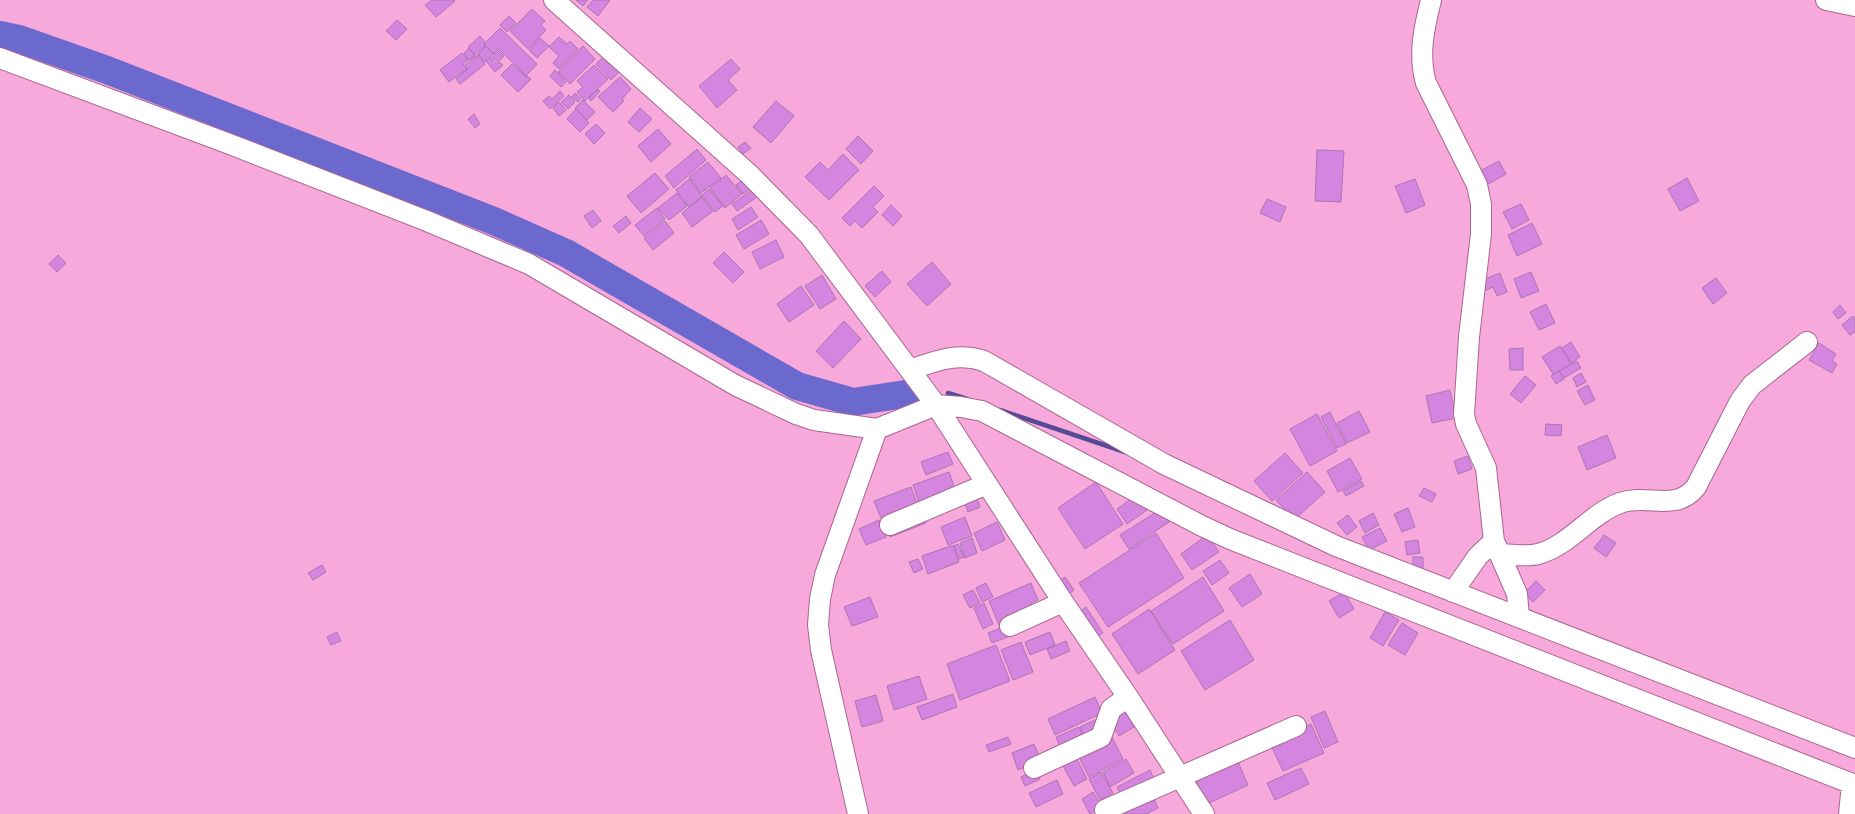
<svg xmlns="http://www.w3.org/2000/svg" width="1855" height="814" viewBox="0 0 1855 814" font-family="Signika,sans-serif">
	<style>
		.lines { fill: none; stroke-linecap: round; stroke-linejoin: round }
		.stream { stroke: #544a96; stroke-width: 4.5 }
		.river { stroke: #6b68ce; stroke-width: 28 }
		.building { fill: #d385e0; stroke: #ac76b4 }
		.minor-casing { stroke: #ac6593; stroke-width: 22 }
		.minor { stroke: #fff; stroke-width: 20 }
	</style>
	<rect width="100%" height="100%" fill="#f6a9da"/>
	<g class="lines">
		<path class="stream" d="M948 393 967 399
			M1000 410 1125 452"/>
		<path class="river" d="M0 35 19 39 107 70 494 221 566 253 797 386 853 402 912 393"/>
	</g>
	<path class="building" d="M432 0H454L455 1 436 17 425 5Z
		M576 0H588L583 6Z
		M593 0H610L598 16 587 7Z
		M532 9 545 21 541 25 546 30 528 49 510 31Z
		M509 16 516 23 507 32 500 25Z
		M397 20 407 29 396 40 386 31Z
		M500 28 537 64 526 76 499 49 494 54 484 44Z
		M480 36 485 42V46L475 55 468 47Z
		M559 37 567 44 570 41 578 49 559 69 553 63 559 56 549 47Z
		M540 38 549 46 537 58 529 50Z
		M486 46 493 54 485 62 478 54Z
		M583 46 595 59 570 84 558 72Z
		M469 48 475 56 469 60 464 53Z
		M499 51 504 56 498 62 492 57Z
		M462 53 468 60 463 64 467 69 449 82 440 70Z
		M478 55 485 64 460 84 456 79 468 69 465 65Z
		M604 56 619 72 611 80 596 64Z
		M490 57 497 64 499 62 503 65 495 72 486 61Z
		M731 59 740 69 728 80 737 90 717 108 699 86Z
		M512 64 526 77 527 76 531 79 518 92 501 75Z
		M594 65 608 79 585 101 577 92 583 87 577 81Z
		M555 70 566 82 561 87 550 76Z
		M620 77 631 89 622 99 624 101 613 112 598 97Z
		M598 89 600 91 591 101 589 98Z
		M560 91 564 96 550 109 543 101 549 96 552 99Z
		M575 93 581 99 578 102 572 97Z
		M569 95 575 102 568 109 561 102Z
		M583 100 595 112 587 120 575 108Z
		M776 101 794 116 771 143 753 127Z
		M559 102 566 110 559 116 553 108Z
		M640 108 652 119 639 132 628 122Z
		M576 109 589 123 580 132 567 119Z
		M474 114 480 124 475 128 468 119Z
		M596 124 605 133 594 144 585 134Z
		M658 129 671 144 651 162 638 146Z
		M858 136 873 151 861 164 846 149Z
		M745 142 751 148 743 154 738 147Z
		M697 149 706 160 674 188 665 176Z
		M1317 150 1344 151 1341 202 1315 201Z
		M843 154 859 170 829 200 805 177 820 162 828 170Z
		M1499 161 1506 174 1485 186 1478 172Z
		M708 162 721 178 701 193 689 177Z
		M655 173 669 189 641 213 627 196Z
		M726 175 742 194 725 208 710 188Z
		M745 178 753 187 743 194 736 185Z
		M1687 178 1699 201 1680 211 1668 189Z
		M689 179 702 196 689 207 676 190Z
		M1415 179 1425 205 1406 213 1395 186Z
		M874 186 884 196 873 207 878 212 862 228 855 221 850 226 842 218Z
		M709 189 723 206 715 212 702 195Z
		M752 190 757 197 737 211 732 204Z
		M677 193 687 206 669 220 658 208Z
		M702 197 713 211 692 227 682 213Z
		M1267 199 1286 207 1280 222 1260 213Z
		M1521 204 1529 220 1512 229 1503 212Z
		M891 205 902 216 893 226 882 215Z
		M751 207 758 217 738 230 732 219Z
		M657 208 665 219 644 236 635 225Z
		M593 210 601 221 592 228 584 216Z
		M626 216 631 223 619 233 613 226Z
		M761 220 769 234 744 249 736 235Z
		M665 221 674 233 653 250 644 238Z
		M1532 223 1542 244 1517 256 1508 235Z
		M776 240 784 257 760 269 752 252Z
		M724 252 744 272 733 283 713 263Z
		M58 255 66 263 57 272 49 264Z
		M932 262 951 284 927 306 907 284Z
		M882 271 891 282 875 297 865 286Z
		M1531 272 1539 291 1521 298 1514 279Z
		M1500 273 1507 292 1497 296 1493 287 1482 292 1478 282Z
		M822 275 836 299 820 309 805 286Z
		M1716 278 1727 293 1713 304 1702 288Z
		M801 286 814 305 789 322 777 304Z
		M1546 304 1555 323 1539 330 1530 312Z
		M1840 305 1846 313 1838 319 1833 312Z
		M1853 316 1855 319V332L1850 335 1842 325Z
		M844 321 861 339 833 368 816 351Z
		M1571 342 1580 357 1571 363 1562 348Z
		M1819 343 1836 354 1832 361 1837 364 1832 373 1809 360Z
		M1560 346 1571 364 1553 374 1542 357Z
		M1523 348V370H1510L1509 349Z
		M1577 361 1581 368 1564 378 1559 371Z
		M1559 371 1564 379 1556 384 1551 376Z
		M1581 373 1586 382 1577 387 1573 378Z
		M1525 376 1536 385 1521 403 1510 394Z
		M1588 385 1595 400 1585 405 1577 391Z
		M1450 390 1456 418 1432 423 1426 396Z
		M1359 411 1370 432 1347 443 1337 423Z
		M1330 412 1346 444 1337 448 1321 417Z
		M1317 414 1337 451 1310 466 1290 429Z
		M1546 424 1562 425 1561 436 1545 435Z
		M1607 435 1616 458 1587 470 1578 447Z
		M948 452 953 464 926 475 921 462Z
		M1285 453 1303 473 1272 501 1254 481Z
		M1468 456 1472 469 1458 474 1454 461Z
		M1350 458 1362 479 1338 492 1327 471Z
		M949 472 956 492 920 505 913 485Z
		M1307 472 1325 492 1294 520 1276 500Z
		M1361 481 1364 486 1346 496 1343 491Z
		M1096 482 1123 524 1085 549 1058 508Z
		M911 487 919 509 883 523 874 501Z
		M1424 488 1436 494 1432 502 1419 496Z
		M975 494 980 507 968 512 963 499Z
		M1131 499 1135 506 1141 502 1147 510 1127 524 1117 509Z
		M1408 508 1415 527 1402 532 1394 514Z
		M1161 509 1169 522 1129 549 1120 535Z
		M1373 513 1379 525 1365 533 1359 521Z
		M922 514 926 523 890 537 887 528Z
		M1348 515 1357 527 1347 535 1337 523Z
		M965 517 972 536 948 545 941 527Z
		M879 520 886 537 866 545 859 529Z
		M997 522 1005 540 982 551 974 533Z
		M1380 528 1387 541 1369 550 1362 537Z
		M1156 533 1184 578 1108 627 1079 583Z
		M1207 535 1219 552 1192 570 1181 554Z
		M1604 535 1616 543 1606 557 1594 548Z
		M972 538 977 553 965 558 960 543Z
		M1418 540 1420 553 1407 555 1405 542Z
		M958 544 964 557 959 559 954 546Z
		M953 545 959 562 928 574 922 556Z
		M1413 557H1423V570H1413Z
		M918 559 923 569 914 573 909 562Z
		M1220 560 1229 573 1212 585 1203 571Z
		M322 565 326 572 313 580 308 573Z
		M1250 574 1262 594 1242 607 1229 588Z
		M1065 577 1074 590 1066 596 1057 582Z
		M1203 577 1224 611 1173 644 1151 611Z
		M1536 581 1545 590 1533 602 1524 593Z
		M986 583 993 597 982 602 976 588Z
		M1031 583 1038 600 1030 604 1033 611 999 625 989 601Z
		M973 590 980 603 970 608 963 595Z
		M1344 592 1354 609 1339 618 1329 601Z
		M870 597 878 617 852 626 844 607Z
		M984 603 993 624 983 629 974 608Z
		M1086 607 1103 633 1094 639 1077 614Z
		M1149 609 1175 650 1138 674 1112 634Z
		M1385 612 1399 620 1383 646 1370 638Z
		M1230 620 1254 660 1205 690 1181 651Z
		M1402 623 1418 633 1405 655 1388 645Z
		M1006 626 1010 636 992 643 988 633Z
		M337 632 341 641 331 645 327 637Z
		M1050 632 1055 645 1030 655 1025 642Z
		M1066 641 1070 651 1051 659 1047 649Z
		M1021 642 1033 672 1013 680 1001 650Z
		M996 645 1010 681 960 700 947 664Z
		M919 676 927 699 894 710 887 686Z
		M953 694 957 707 922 720 917 707Z
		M876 695 883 721 862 727 855 701Z
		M1095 697 1102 713 1055 735 1048 719Z
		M1125 710 1134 727 1119 736 1109 718Z
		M1325 711 1338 742 1324 748 1311 717Z
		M1095 720 1101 733 1085 740 1080 727Z
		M1311 724 1324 753 1283 771 1270 743Z
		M1079 727 1085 741 1062 751 1056 737Z
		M1111 735 1123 759 1089 777 1077 753Z
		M1008 737 1011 744 989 752 986 745Z
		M1034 744 1041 760 1018 770 1012 753Z
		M1075 755 1087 779 1074 786 1061 762Z
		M1236 757 1248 785 1207 804 1194 777Z
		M1126 759 1134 773 1110 787 1103 772Z
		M1301 768 1309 784 1275 800 1267 783Z
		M1035 770 1040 779 1025 786 1021 777Z
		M1150 770 1156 784 1123 800 1117 787Z
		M1101 772 1113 793 1100 800 1089 779Z
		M1057 780 1063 794 1036 807 1029 793Z
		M1093 792 1102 807 1090 814 1082 799Z
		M1151 793 1158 808 1146 814H1125L1122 808Z"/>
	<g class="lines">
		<g class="minor-casing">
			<path id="minor" d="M554 0 750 175 809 235 936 405 1063 602 1128 697 1204 814
				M1431 0C1424 28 1418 55 1426 83L1477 185 1481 204V234L1469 337 1464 414 1466 424 1486 468 1494 541 1517 594 1519 617
				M1826 0 1855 6
				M0 58 227 143 427 221 529 264 735 385 796 414 814 420 877 429 936 405 961 407 982 411 1202 526 1230 539 1855 785
				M910 370C935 361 958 352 984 361L1164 464 1336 546 1855 748
				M890 525 987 484
				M1499 554C1512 554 1526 557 1538 554 1569 546 1590 514 1620 503 1648 493 1675 513 1696 487L1740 401 1752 385 1807 342
				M1453 592 1478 556 1494 541
				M1010 626 1063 602
				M1034 768 1101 737 1111 709 1128 697
				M1105 810 1296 726
				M858 814 821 650 818 625 820 599 825 575 877 429
				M1849 814 1852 784"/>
		</g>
		<use href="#minor" class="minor"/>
	</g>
</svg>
